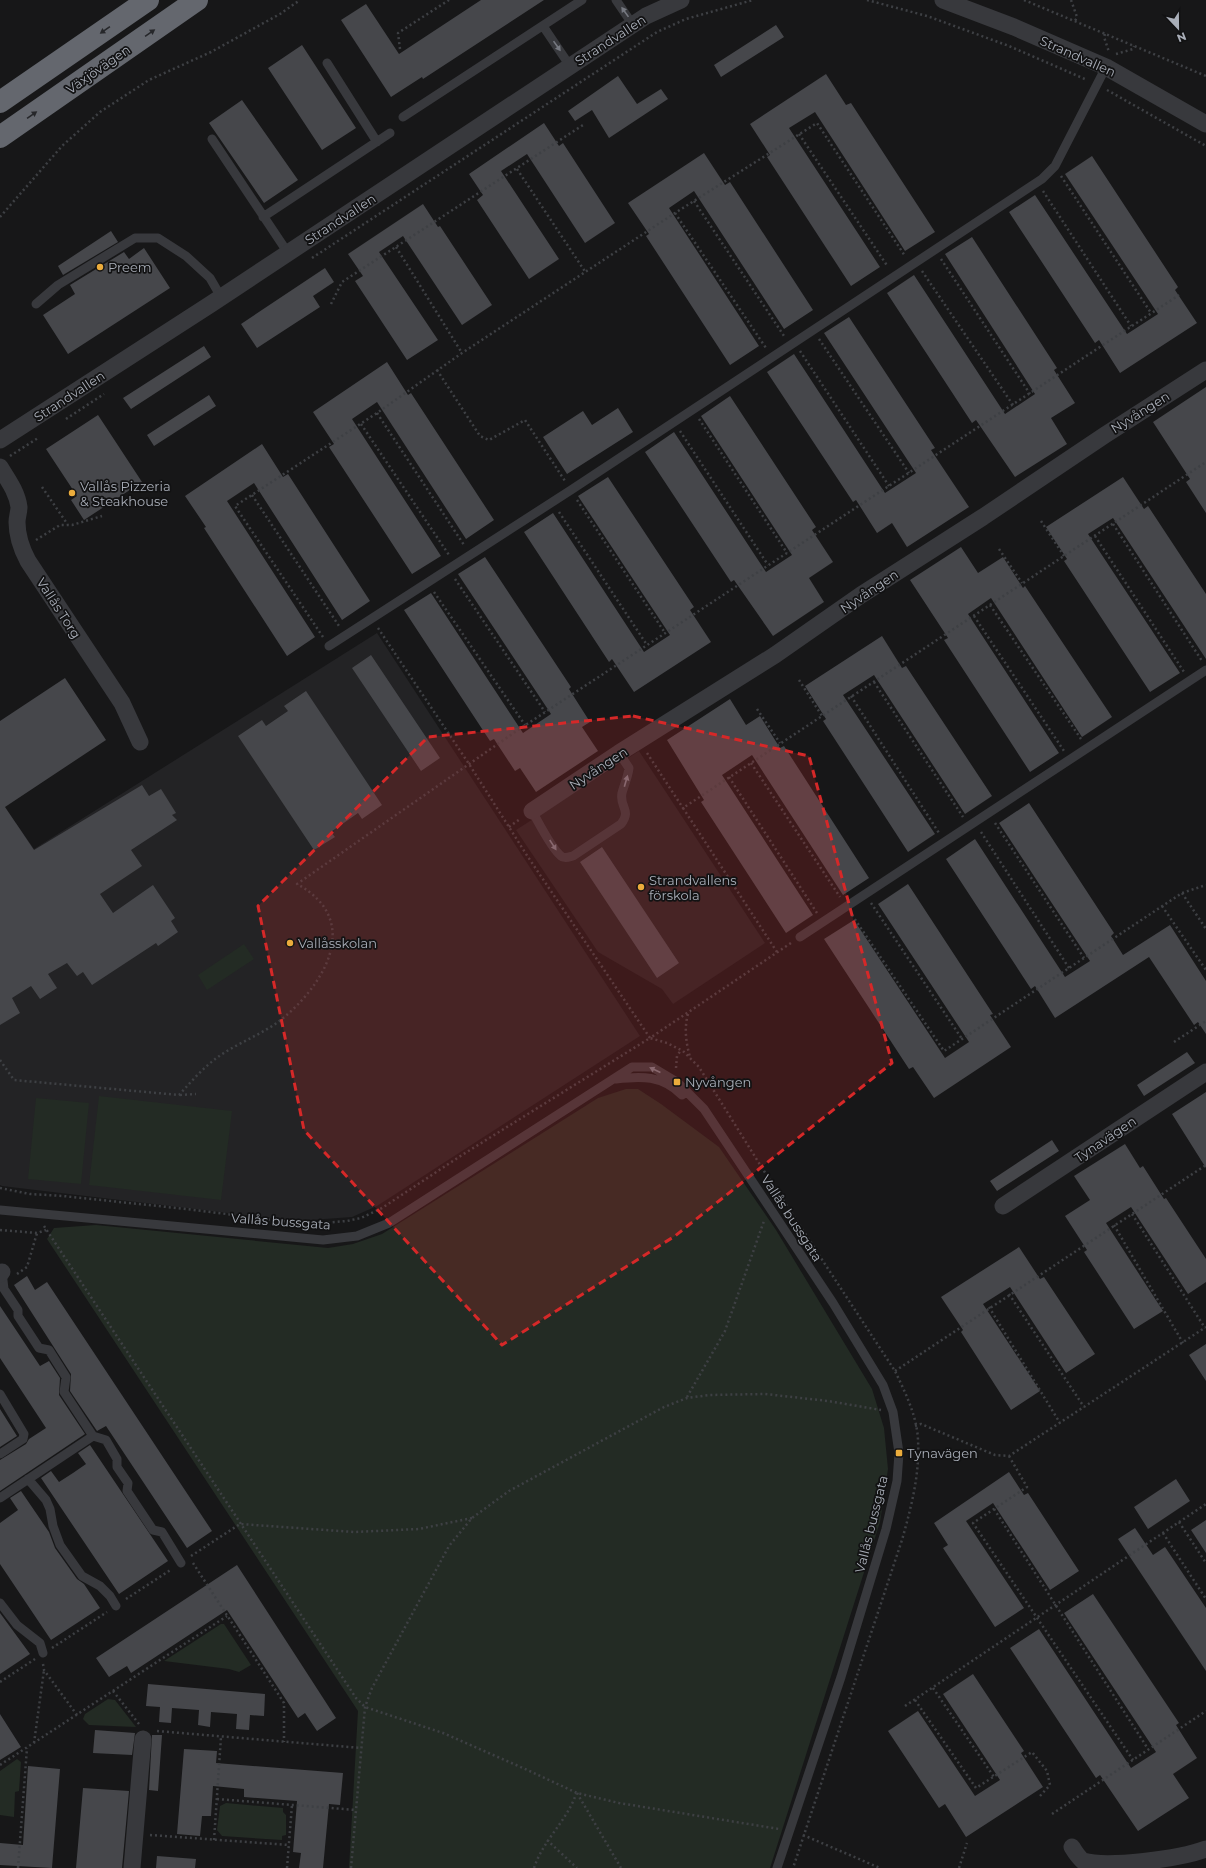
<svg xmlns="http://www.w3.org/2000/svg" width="1206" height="1868" viewBox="0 0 1206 1868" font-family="Montserrat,sans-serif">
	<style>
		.built { fill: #232325 }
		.green { fill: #232b24 }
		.building { fill: #46474b }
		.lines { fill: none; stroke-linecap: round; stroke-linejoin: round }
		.path { stroke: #3e4044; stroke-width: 2.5; stroke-dasharray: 2 3; stroke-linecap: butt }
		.lane { stroke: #38393d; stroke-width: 9 }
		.street { stroke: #38393d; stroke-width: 17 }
		.highway { stroke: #64676e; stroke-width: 22 }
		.oneway { fill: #767981 }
		.oneway2 { fill: #26272a }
		.marked { fill: #d62828; fill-opacity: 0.2; stroke: #d62828; stroke-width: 3; stroke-dasharray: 8 5; stroke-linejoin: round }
		.poi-dot { fill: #ebac3c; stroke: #121213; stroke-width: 1.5 }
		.labels { text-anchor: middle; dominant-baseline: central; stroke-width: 3.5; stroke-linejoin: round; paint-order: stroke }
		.street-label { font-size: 13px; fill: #a9aeb8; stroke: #121213 }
		.poi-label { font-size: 13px; fill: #a9aeb8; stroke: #121213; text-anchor: start }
	</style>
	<rect width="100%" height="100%" fill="#171718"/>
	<path class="built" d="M377 633 640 1036 377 1206 352 1217 297 1221 2 1186 0 1185V834L16 823 34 849Z
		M639 751 765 943 673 1004 662 989 598 952 516 830Z"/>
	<path class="green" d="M244 944 254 959 207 990 198 975Z
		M626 1089H638L661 1104 719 1147 776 1230 872 1389 884 1428 888 1469 880 1522 770 1868H349L358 1711 47 1239 54 1228 96 1225 328 1248 353 1244 382 1234 598 1098Z
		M99 1096 232 1111 221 1200 89 1185Z
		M36 1098 89 1103 81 1184 28 1179Z
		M221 1624H224L251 1665 239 1672 229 1669 164 1661Z
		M108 1699 115 1700 136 1727 89 1725 83 1719 85 1714Z
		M17 1759 21 1762 19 1791 15 1792 14 1817 0 1815V1771Z
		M226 1803 283 1808V1812L286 1815V1835L282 1836V1840L222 1836 217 1830 220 1806Z"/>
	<path class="building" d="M481 0H544L423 79 422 77 391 97 341 20 366 4 399 54Z
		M776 25 784 37 721 77 714 65Z
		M302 45 356 128 322 150 268 68Z
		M826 74 846 105 851 103 935 232 905 251 815 112 789 128 880 267 851 286 767 157 770 155 750 124Z
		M618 76 637 104 661 89 668 99 609 138 592 110 575 121 568 111Z
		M242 100 298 180 264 203 209 123Z
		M544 123 559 146 563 143 615 223 585 243 527 154 501 171 559 259 529 279 477 200 483 195 469 174Z
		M704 153 725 185 730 182 813 310 784 329 694 191 669 208 759 346 730 365 646 236 649 234 628 203Z
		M1092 156 1178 287 1175 290 1197 323 1120 373 1099 340 1095 343 1009 212 1035 195 1127 334 1158 314 1065 174Z
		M423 204 438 227 440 226 492 305 462 325 403 236 379 252 438 340 407 360 355 281 363 276 348 254Z
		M111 231 118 242 63 275 58 266Z
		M972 237 1057 368 1054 370 1075 403 1051 418 1067 444 1015 477 976 420 972 423 887 293 914 275 1005 414 1035 394 945 254Z
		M144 248 170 288 68 354 43 315 75 294 70 285 124 252 129 259Z
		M325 268 334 282 313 296 320 307 257 348 241 324Z
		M849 317 935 448 931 450 969 507 907 547 892 523 877 533 856 500 853 502 767 372 794 354 885 493 916 473 824 333Z
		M204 346 211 357 131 409 123 398Z
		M387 362 408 395 411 393 494 520 466 539 377 402 352 419 441 556 412 574 329 447 334 444 313 412Z
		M1206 387V513L1186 482 1190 479 1153 422Z
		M209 395 216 406 154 446 147 435Z
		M730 396 816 527 812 530 833 562 809 578 824 602 773 636 734 580 731 582 645 452 674 432 766 572 792 555 701 416Z
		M618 408 633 432 567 474 543 437 583 411 592 425Z
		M98 415 142 482 84 520 71 500 77 496 46 449Z
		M262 444 283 477 288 474 370 601 342 620 254 483 227 501 315 637 287 656 204 528 206 527 185 496Z
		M608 477 694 607 690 610 711 642 634 692 612 659 609 662 524 532 553 513 644 652 670 635 578 496Z
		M1123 477 1144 509 1148 506 1206 594V659L1113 518 1088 534 1180 673 1150 692 1064 561 1067 559 1046 527Z
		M961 547 978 573 1003 557 1023 588 1025 586 1112 717 1082 737 991 598 968 614 1059 753 1030 772 944 640 948 638 910 580Z
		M485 557 571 687 569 689 590 722 582 727 598 751 536 792 520 768 515 771 494 739 490 741 404 610 431 593 523 733 551 714 458 574Z
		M882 636 902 668 906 666 992 796 965 814 874 675 843 695 935 834 908 852 823 721 826 719 805 686Z
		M371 655 440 758 421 771 352 668Z
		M65 678 106 740 5 807 34 850 142 785 149 796 161 789 176 813 172 815 177 820 131 850 142 866 100 894 113 913 153 885 175 918 171 921 178 932 158 946 156 943 92 985 83 972 77 976 67 963 48 974 57 988 40 999 31 986 12 998 20 1013 0 1025V721Z
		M306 691 382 805 362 819 358 813 331 832 335 837 314 850 238 736 262 720 266 726 288 711 284 706Z
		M730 699 746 725 760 716 780 748 784 746 869 878 843 895 752 755 722 775 813 915 786 933 701 802 704 800 667 740Z
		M1029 803 1114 933 1111 936 1123 955 1170 925 1206 981V1034L1198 1022 1194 1025 1149 957 1055 1018 1035 986 1031 989 946 859 975 839 1065 977 1090 961 999 823Z
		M602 847 679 963 657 978 580 862Z
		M908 884 993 1014 990 1015 1011 1047 934 1098 913 1067 909 1069 824 939 854 920 945 1058 969 1042 878 904Z
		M1187 1052 1195 1063 1144 1096 1137 1085Z
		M1206 1092V1168L1172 1114Z
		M1052 1140 1059 1151 997 1191 990 1181Z
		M1125 1144 1140 1168 1143 1166 1164 1199 1166 1198 1206 1259V1282L1188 1294 1131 1207 1106 1223 1163 1311 1134 1329 1084 1252 1087 1250 1065 1216 1090 1200 1074 1176Z
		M1019 1247 1040 1279 1044 1277 1095 1354 1066 1373 1010 1287 983 1304 1040 1391 1011 1410 961 1332 963 1330 941 1297Z
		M27 1276 35 1290 47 1282 212 1531 187 1548 106 1426 97 1431 70 1391 71 1374 14 1285Z
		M0 1306 40 1366 49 1361 60 1378 59 1395 85 1434 0 1491V1460L26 1444 29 1439 46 1428 0 1358Z
		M1206 1344V1381L1189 1355Z
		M0 1409 17 1436 0 1447Z
		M90 1445 168 1561 119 1594 41 1478 51 1471 59 1482 73 1473 86 1464 78 1453Z
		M1009 1472 1024 1495 1028 1493 1079 1571 1050 1590 993 1503 966 1521 1024 1608 995 1627 943 1548 948 1545 934 1523Z
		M1176 1479 1190 1501 1148 1529 1134 1507Z
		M21 1491 49 1532 55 1548 77 1579 84 1584 100 1608 51 1640 0 1564V1523L18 1510 10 1498Z
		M1206 1520V1553L1191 1530Z
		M1135 1528 1153 1555 1165 1547 1206 1608V1671L1118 1539Z
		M237 1565 336 1718 317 1731 305 1713 298 1718 227 1610 131 1673 127 1666 109 1677 96 1658Z
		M1093 1594 1179 1723 1176 1725 1197 1758 1173 1774 1189 1798 1138 1831 1100 1775 1096 1778 1010 1648 1039 1629 1131 1768 1156 1752 1064 1613Z
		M0 1613 30 1654 0 1674Z
		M973 1674 1024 1751 1021 1753 1043 1787 966 1837 945 1804 939 1808 888 1731 918 1711 975 1796 1000 1780 943 1694Z
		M148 1684 265 1694 264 1716 250 1715 249 1730 236 1729 237 1714 211 1712 210 1727 198 1725 199 1710 172 1708 171 1723 159 1722 160 1707 146 1706Z
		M0 1714 21 1747 0 1760Z
		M95 1730 135 1733 132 1755 93 1753Z
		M152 1735H162L158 1791 149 1790Z
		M184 1749 217 1751 216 1763 343 1773 340 1805 329 1804 323 1868H299L301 1853 293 1852 297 1801 244 1797V1789L213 1786 211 1816H202L200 1836 177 1834Z
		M28 1766 60 1769 52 1868 0 1865V1843L23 1845Z
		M83 1788 129 1791 122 1868H76Z
		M157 1856 196 1859 195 1868H156Z"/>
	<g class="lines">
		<path class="path" d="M867 0 927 16 1009 46 1087 80
			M1024 0 1206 76
			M1071 0 1077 17 1075 21
			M1105 34 1104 37 1109 52
			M400 49 398 33 449 0
			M1116 54 1133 49 1134 46
			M1107 90 1206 146
			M799 134 888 267
			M517 169 586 273
			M1061 176 1151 313
			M1043 191 1131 326
			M694 201 784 336
			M675 213 766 348
			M0 217 62 146 100 112 149 80 211 52 280 14 300 0
			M396 247 462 353
			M312 258 657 32 686 19 753 0
			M941 259 1030 394
			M922 271 1013 405
			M331 304 342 282 583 125
			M819 339 909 473
			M800 351 889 486
			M437 370 480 436 489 440 525 420 565 481
			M377 413 464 545
			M66 419 104 394
			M699 419 787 553
			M361 424 449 555
			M680 431 768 565
			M10 456 38 438
			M42 487 68 525
			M252 495 339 626
			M577 500 665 633
			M559 512 647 645
			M1041 521 1064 556
			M1113 524 1202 661
			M1095 536 1184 672
			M36 540 60 525H72L102 516
			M999 549 1022 583
			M455 579 545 712
			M434 592 525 725
			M990 605 1081 739
			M974 616 1064 751
			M378 628 469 764 528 857 650 1038 791 943
			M323 637 235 506 377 413 462 353 675 213 817 123 905 256
			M799 680 822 716
			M874 682 963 817
			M851 696 939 833
			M757 709 780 743
			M647 753 683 808
			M751 763 840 897
			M729 777 817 913
			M995 823 1084 958
			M509 827 520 819
			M981 832 1069 968
			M1182 893 1206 929
			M871 903 962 1039
			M1162 906 1206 970
			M852 915 944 1051 1182 893 1206 885
			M777 952 683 808 1206 462
			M688 1014C684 1028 686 1043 690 1057
			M1174 1042 1206 1021
			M0 1060 14 1080 179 1095C190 1083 201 1070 214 1060 234 1044 262 1035 282 1019 325 984 363 920 297 884L515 732 1179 295
			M676 1068 677 1056 681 1050
			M180 1095 196 1094
			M0 1188 30 1194 63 1196 186 1209 291 1222 311 1224 347 1221 361 1218 382 1208 462 1155 650 1038 667 1043 683 1051 699 1067 764 1171 895 1371C905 1392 917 1416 918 1440 920 1474 911 1508 902 1540L793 1868
			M1132 1214 1205 1328
			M1114 1225 1183 1343
			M44 1226 356 1698 365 1707 443 1733 523 1768 577 1793 619 1803 779 1829
			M0 1230 37 1233 46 1230
			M17 1274 27 1267 37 1233
			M1009 1294 1084 1407
			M989 1307 1060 1423
			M895 1371 1206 1165
			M687 1397 725 1331 764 1221
			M915 1426 921 1424 995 1455 1009 1456 1206 1327
			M1009 1456 1027 1487 973 1523 1133 1760
			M994 1509 1148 1749
			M1179 1522 1206 1563
			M1163 1533 1206 1599
			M191 1556 240 1524 354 1532 419 1529 472 1518
			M193 1563 284 1703V1742
			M126 1599 172 1569
			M52 1648 107 1612
			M43 1664 44 1670 77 1715
			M0 1682 35 1659
			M933 1688 994 1777
			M113 1691 139 1724
			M915 1700 976 1788 1032 1752 1047 1771 1050 1785 1040 1796
			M905 1706 1206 1504
			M157 1731 361 1748
			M34 1743 44 1670
			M0 1765 227 1616
			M577 1793 621 1868
			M217 1799 356 1810
			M1052 1814 1206 1711
			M150 1835 289 1845
			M803 1835 880 1868
			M214 1840 221 1737
			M547 1840 577 1868
			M18 1868 27 1748
			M287 1868 292 1805
			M351 1868 365 1707 372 1688 449 1546 472 1518 509 1491 664 1407 687 1398 709 1395 765 1394 828 1401 881 1410
			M534 1868C543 1840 567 1821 576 1794
			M959 1868 967 1843"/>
		<path class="lane" d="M616 0 633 25
			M543 26 570 66
			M327 63 377 142
			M403 117 582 0
			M212 139 288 253
			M263 217 390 133
			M36 304 58 285 135 238H158L186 256 210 278 221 297
			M329 646 571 490 1042 179 1055 166 1106 67
			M532 811C539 823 551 848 561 856 564 859 569 857 573 856L621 824C632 810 619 807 622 793 624 785 628 777 629 768L619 753
			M800 937 1206 670
			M616 1079C641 1076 662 1075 682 1095
			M0 1210 323 1240 357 1236 389 1223 632 1067H652L677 1082 704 1109 833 1303 883 1385 893 1412 899 1453 897 1481 886 1529 841 1677 777 1868
			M2 1272 4 1289 18 1310V1316L39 1348 49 1350 66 1377 64 1392 93 1436 106 1440 117 1459V1467L128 1483 127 1491 153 1530 162 1532 181 1563
			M0 1394 24 1434 23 1439 0 1454
			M28 1479 46 1500 50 1509 53 1526 60 1545 82 1576 100 1586 110 1596 116 1606
			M0 1498 93 1436
			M0 1603 17 1625 40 1643 43 1653"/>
		<path class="street" d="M943 0 1014 27 1106 67 1206 124
			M0 440 211 304 646 16 681 0
			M0 467C8 480 17 492 19 507 19 512 17 517 17 522 17 537 21 548 28 561L122 703 140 742
			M532 811 619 753 775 655 861 595 983 517 1105 435 1206 370
			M1003 1206 1206 1072
			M0 1274 2 1272
			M1072 1847C1075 1852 1078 1857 1083 1861 1107 1868 1180 1859 1206 1849
			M132 1868 143 1739"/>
		<path class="highway" d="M0 102 148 0
			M0 137 197 0"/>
	</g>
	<defs><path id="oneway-solid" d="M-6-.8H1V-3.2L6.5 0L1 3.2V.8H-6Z"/></defs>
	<g class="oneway">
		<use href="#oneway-solid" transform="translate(625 12) rotate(-125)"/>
		<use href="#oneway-solid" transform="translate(557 46) rotate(55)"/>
		<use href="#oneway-solid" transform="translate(626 781) rotate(-74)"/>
		<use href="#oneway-solid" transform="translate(553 845) rotate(57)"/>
		<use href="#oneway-solid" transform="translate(655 1070) rotate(-155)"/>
	</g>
	<g class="oneway2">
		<use href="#oneway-solid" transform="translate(105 30) rotate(145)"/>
		<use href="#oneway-solid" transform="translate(150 33) rotate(-35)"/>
		<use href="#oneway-solid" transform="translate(32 115) rotate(-35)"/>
	</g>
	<path class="marked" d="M633 716 809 756 892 1063 675 1236 502 1345 304 1130 258 906 428 737Z"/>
	<g class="poi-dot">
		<circle cx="100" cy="267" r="4"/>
		<circle cx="72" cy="493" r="4"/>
		<circle cx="641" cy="887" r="4"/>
		<circle cx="290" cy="943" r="4"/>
		<rect x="673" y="1078" width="8" height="8" rx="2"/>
		<rect x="895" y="1449" width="8" height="8" rx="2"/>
	</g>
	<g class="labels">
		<g class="street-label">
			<text transform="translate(610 40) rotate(-33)">Strandvallen</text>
			<text transform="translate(1078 56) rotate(24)">Strandvallen</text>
			<text transform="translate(98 69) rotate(-35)">Växjövägen</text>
			<text transform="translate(340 219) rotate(-33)">Strandvallen</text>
			<text transform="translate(69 396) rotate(-33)">Strandvallen</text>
			<text transform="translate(1140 412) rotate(-32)">Nyvången</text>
			<text transform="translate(869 591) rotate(-34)">Nyvången</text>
			<text transform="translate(59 608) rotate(57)">Vallås Torg</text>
			<text transform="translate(598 768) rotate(-33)">Nyvången</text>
			<text transform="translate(1105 1139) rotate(-34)">Tynavägen</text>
			<text transform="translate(792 1218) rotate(57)">Vallås bussgata</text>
			<text transform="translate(281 1221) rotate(4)">Vallås bussgata</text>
			<text transform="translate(871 1524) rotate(-76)">Vallås bussgata</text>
		</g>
		<g class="poi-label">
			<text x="108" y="267">Preem</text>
			<text x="80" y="486">Vallås Pizzeria<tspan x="80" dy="15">&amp; Steakhouse</tspan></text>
			<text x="649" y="880">Strandvallens<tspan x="649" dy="15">förskola</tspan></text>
			<text x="298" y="943">Vallåsskolan</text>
			<text x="685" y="1082">Nyvången</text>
			<text x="907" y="1453">Tynavägen</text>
		</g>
	</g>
	<g transform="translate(1178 28) rotate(158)" stroke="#121213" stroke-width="3" paint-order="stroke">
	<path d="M0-3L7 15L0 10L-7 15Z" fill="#a9aeb8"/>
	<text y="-6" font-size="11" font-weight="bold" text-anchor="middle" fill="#a9aeb8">N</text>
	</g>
</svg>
